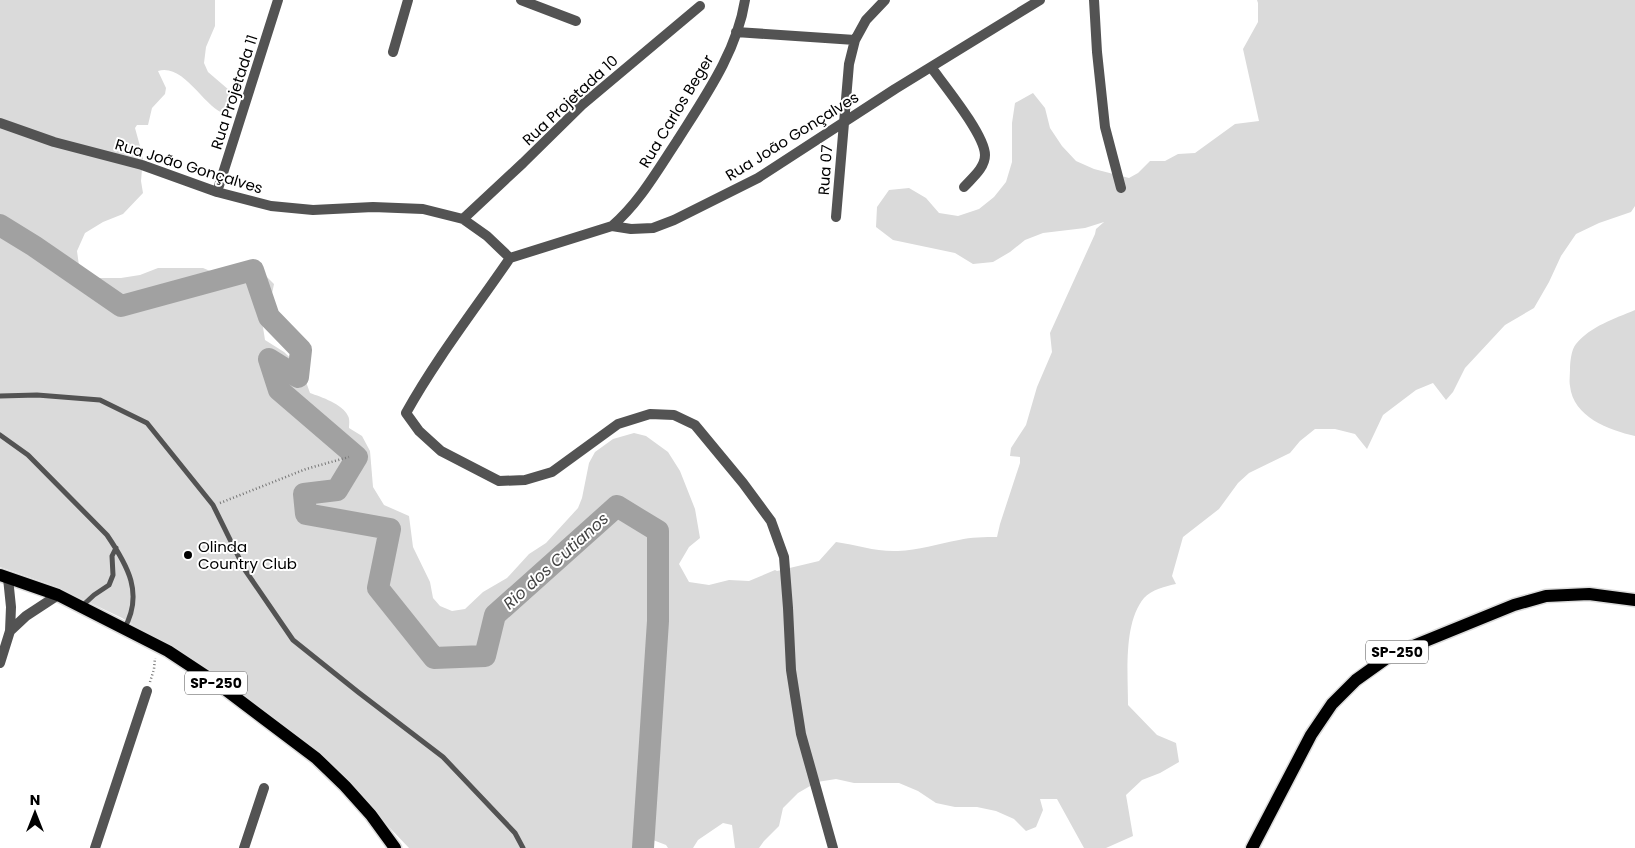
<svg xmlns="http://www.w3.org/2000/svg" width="1635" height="848" viewBox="0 0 1635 848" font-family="Poppins,sans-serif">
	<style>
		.green { fill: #dadada }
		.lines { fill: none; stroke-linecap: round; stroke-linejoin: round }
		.river { stroke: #a1a1a1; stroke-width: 22 }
		.primary-casing { stroke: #dbdbdb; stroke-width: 15 }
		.path { stroke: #757575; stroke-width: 2.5; stroke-dasharray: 1 2.5; stroke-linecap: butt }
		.service { stroke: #535353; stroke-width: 5 }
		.minor { stroke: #535353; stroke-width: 10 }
		.primary { stroke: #000; stroke-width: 12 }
		.poi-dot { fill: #000; stroke: #fff; stroke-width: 2 }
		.labels { text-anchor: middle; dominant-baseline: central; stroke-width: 4; stroke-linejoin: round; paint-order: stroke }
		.shield { fill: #fff; stroke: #4c4c4c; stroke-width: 1 }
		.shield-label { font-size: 14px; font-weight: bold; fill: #000 }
		.street-label { font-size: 15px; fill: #000; stroke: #fff }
		.poi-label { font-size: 15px; fill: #000; stroke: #fff; text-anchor: start }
		.water-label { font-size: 16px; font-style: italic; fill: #424242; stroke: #fff }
	</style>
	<rect width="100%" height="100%" fill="#fff"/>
	<path class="green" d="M0 0H215V26L206 47 204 63 208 72 229 90 232 105 226 114C205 110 185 63 158 71L166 88 165 94 152 108 148 125H137L135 128 143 157 141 181 143 193 123 214 103 222 85 233 77 251 80 273 99 278H121L140 275 158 268H203L222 276 259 269 274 284 270 303 262 321 265 340 284 352 301 368 310 393C321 397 343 404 348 416 350 419 349 425 349 428L362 436 370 451 373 487 384 505 409 516 413 547 430 582 433 598 440 606 452 611 465 609 483 592 507 578 529 554 546 543 578 508 582 498 589 463 595 452 613 439 634 433 646 436 668 452 680 471 695 509 700 538 689 547 679 564 689 582 709 585 729 580 749 581 775 570 777 571 819 561 836 542C857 545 876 552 898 551 918 550 938 544 959 540 971 537 985 537 997 537L1000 524 1020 463V457L1010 456 1011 448 1026 425 1037 387 1052 352 1050 333 1095 234 1096 229 1104 222 1085 228 1043 233 1025 240 1010 252 993 262 973 264 955 253 893 240 876 227 877 207 889 190 909 188 926 198 939 213 958 216 979 209 994 197 1006 182 1012 162V123L1015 103 1033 93 1045 108 1050 128 1062 146 1076 161 1094 169 1129 178 1138 173 1150 161H1165L1178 154 1195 153 1235 124 1259 121 1243 49 1258 22V3L1257 0H1635V206L1631 212 1599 223 1576 234 1561 256 1549 282 1534 308 1505 325 1465 368 1453 392 1446 400 1433 383 1416 390 1383 415 1367 449 1355 434 1335 429H1315L1300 441 1290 453 1249 473 1238 483 1219 509 1183 537 1172 576 1176 584C1166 586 1151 590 1144 598 1123 623 1128 674 1128 705L1157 735 1176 743 1179 762 1160 773 1142 780 1126 795 1133 836 1106 848H1084L1057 799H1040L1043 810 1036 827 1026 831 1014 819 996 811 977 807H955L936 803 918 791 899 783H854L836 779 817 782 798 793 783 808 779 826 764 841 759 848H735L732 825 723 823 698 840 693 848H668L666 845 653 840 651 848H409L329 764 241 703 217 676 122 618 57 587 0 567Z
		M1635 310V436C1609 430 1573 417 1570 386 1569 381 1570 375 1570 370 1570 363 1571 350 1576 344 1591 326 1614 319 1635 310Z"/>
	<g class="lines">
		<path class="river" d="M0 225 34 246 121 306 253 270 269 317 301 350 298 377 269 359 279 390 357 457 337 490 304 494 306 514 390 529 378 588 434 658 485 656 495 615 617 506 658 531V621L643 848"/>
		<g class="primary-casing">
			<path id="primary" d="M0 575 58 595 168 651 218 684 316 758 345 786 371 815 395 848
				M1252 848 1311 735 1332 704 1356 680 1391 655 1514 605 1546 596 1589 594 1635 600"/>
		</g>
		<path class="path" d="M220 503 306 469 349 457
			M150 682 154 669 155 658"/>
		<path class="service" d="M0 396 37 395 100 400 147 423 213 505 245 570 293 640 358 692 443 757 515 833 523 848
			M0 435 28 455 107 535C128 566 144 594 124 629
			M81 607 94 595 109 585 113 575 112 556 116 548"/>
		<path class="minor" d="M521 0 576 21
			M1094 0 1097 52 1105 127 1121 188
			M736 32 855 40
			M393 52 408 0
			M931 67C944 85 985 135 985 155 985 168 972 178 964 187
			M0 123 54 142 142 165 217 192 271 206 313 210 373 207 423 209 463 219 487 236 510 258
			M217 192 278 0
			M836 217 849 64 855 40 866 20 885 0
			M463 219 523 163 582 105 700 6
			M612 226C639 203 657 171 677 141 704 98 737 52 745 0
			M510 258C475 309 436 359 406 413L419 431 441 451 499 481 525 480 552 472 618 424 650 414 674 415 695 425 743 483 771 521 784 557 788 608 791 670 801 734 833 848
			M510 258 612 226 631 229 653 228 674 220 758 178 895 89 1040 0
			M10 631 26 616 58 595
			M0 663 10 631 11 607 8 578
			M95 848 147 691
			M244 848 264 788"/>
		<use href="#primary" class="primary"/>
	</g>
	<circle class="poi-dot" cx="188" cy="555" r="5"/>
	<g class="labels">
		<g class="shield">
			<rect x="1366" y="640.5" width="62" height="23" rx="4"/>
			<rect x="185" y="671.5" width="62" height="23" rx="4"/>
		</g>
		<g class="shield-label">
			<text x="1397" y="652">SP-250</text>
			<text x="216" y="683">SP-250</text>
		</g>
		<g class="street-label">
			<text transform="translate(234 92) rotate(-72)">Rua Projetada 11</text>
			<text transform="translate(570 100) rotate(-43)">Rua Projetada 10</text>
			<text transform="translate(676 111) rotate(-59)">Rua Carlos Beger</text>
			<text transform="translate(792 136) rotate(-32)">Rua João Gonçalves</text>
			<text transform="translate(189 166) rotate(17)">Rua João Gonçalves</text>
			<text transform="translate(825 170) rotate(-86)">Rua 07</text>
		</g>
		<g class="poi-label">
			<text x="198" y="546">Olinda<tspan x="198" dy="17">Country Club</tspan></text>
		</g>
		<g class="water-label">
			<text transform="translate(556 561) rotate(-42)">Rio dos Cutianos</text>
		</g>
	</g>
	<g transform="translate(35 813)" stroke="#ffffff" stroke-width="4" paint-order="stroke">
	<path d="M0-4L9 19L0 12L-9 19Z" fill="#000000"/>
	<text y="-8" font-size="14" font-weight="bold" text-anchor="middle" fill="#000000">N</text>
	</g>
</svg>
